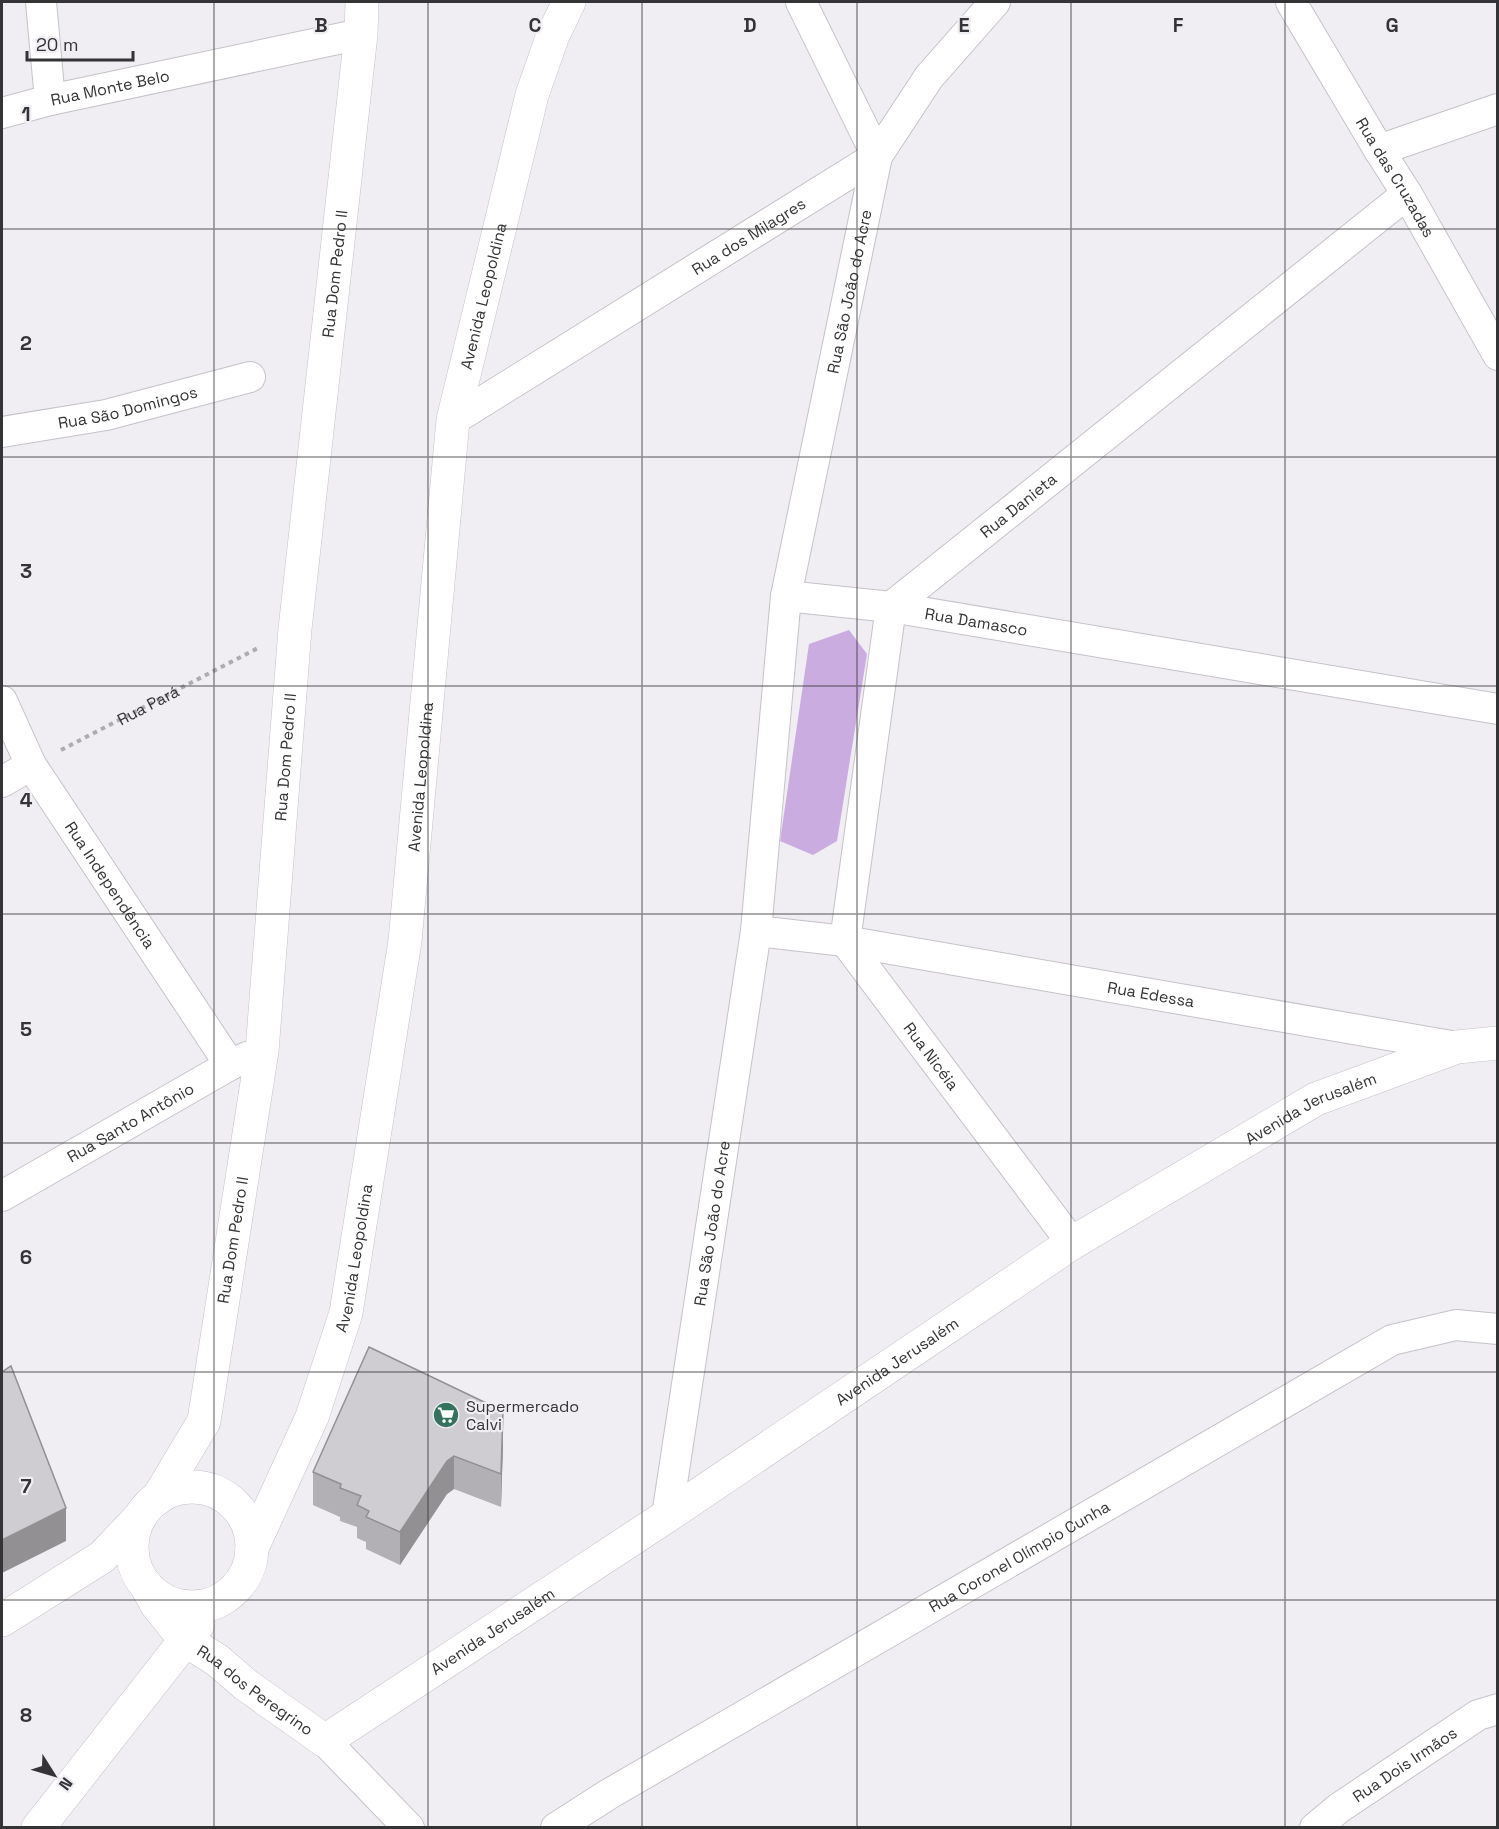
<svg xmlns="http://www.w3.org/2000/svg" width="1499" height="1829" viewBox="0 0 1499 1829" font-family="'Space Grotesk',sans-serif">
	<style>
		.green { fill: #cbace0 }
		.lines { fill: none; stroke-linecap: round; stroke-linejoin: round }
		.street-casing { stroke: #c5c2c8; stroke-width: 32 }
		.secondary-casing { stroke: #c5c2c8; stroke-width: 34 }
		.path { stroke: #aeacb1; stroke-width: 4; stroke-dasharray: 4.5 4.5; stroke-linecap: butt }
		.street { stroke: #fff; stroke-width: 30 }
		.secondary { stroke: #fff; stroke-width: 33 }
		.wall { fill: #b3b0b5 }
		.shaded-wall { fill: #929093 }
		.building { fill: #d0cdd2; stroke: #929093; stroke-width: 1.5 }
		.grid { fill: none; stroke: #343335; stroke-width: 1.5; stroke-opacity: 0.55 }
		.labels { text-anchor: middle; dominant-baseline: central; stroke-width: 4.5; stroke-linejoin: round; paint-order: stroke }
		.street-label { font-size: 16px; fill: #343335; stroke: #f0edf3 }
		.poi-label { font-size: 16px; fill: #343335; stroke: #f0edf3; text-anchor: start }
		.grid-label { font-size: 20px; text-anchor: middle; font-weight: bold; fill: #343335; stroke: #f0edf3; stroke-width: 4.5; stroke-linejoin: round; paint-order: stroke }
	</style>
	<rect width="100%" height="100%" fill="#f0edf3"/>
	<path class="green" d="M849 630 867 654 837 841 813 855 780 841 809 644Z"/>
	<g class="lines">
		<g class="street-casing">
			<g id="street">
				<path d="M41 2 50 100"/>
				<path id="s2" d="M1291 2 1379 150 1407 194 1498 355"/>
				<path id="s3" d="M2 113 50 100 361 34"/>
				<path d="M1379 150 1498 109"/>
				<path id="s4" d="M453 420 877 156 929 77 995 2"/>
				<path id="s5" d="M2 432 106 415 250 377"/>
				<path id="s6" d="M786 596 891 607 1498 709"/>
				<path id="s7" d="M2 701 31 765 230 1065"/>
				<path d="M2 782 31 765"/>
				<path id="s8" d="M756 931 845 941 1457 1047"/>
				<path id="s9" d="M845 941 891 607 1407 194"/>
				<path id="s10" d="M845 941 1072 1243"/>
				<path id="s11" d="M2 1196 230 1065 247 1057"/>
				<path id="s12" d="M667 1516 756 931 786 596 877 156 801 2"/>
				<path d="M325 1741 409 1828"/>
				<path id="s13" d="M556 1828 609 1794 1392 1340 1456 1325 1498 1329"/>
				<path id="s14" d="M1315 1828 1339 1808 1478 1715 1498 1709"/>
			</g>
		</g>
		<g class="secondary-casing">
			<g id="secondary">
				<circle cx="192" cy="1547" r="60"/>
				<path id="s15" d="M158 1498 204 1421 262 1051 295 629 361 34 362 2"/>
				<path id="s16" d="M252 1548 312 1417 346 1313 405 941 453 420 532 95 553 35 569 2"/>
				<path id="s17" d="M146 1585 157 1605 185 1640 217 1660 246 1685 325 1741 667 1516 1072 1243 1316 1099 1457 1047 1498 1043"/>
				<path d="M2 1620 102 1557 140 1517"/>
				<path d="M38 1828 198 1624"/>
			</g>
		</g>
		<path class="path" id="s1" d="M61 750 260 647"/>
		<use href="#street" class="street"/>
		<use href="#secondary" class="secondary"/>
	</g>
	<path class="wall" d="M503 1444 501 1507 454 1489 447 1494 400 1565 366 1549V1542L357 1538V1527L340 1521V1517L313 1505V1472Z"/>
	<path class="shaded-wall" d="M503 1411V1444L501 1507V1474Z
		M454 1456V1489L447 1494 400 1565V1532L447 1461Z
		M66 1508V1541L2 1573V1540Z"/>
	<path class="building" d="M369 1347 503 1411 501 1474 454 1456 447 1461 400 1532 366 1517 369 1511 357 1505 361 1496 340 1488 341 1484 313 1472Z
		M11 1366 66 1508 2 1540V1372Z"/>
	<path class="grid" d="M214 2V1828M428 2V1828M642 2V1828M857 2V1828M1071 2V1828M1285 2V1828M2 229H1498M2 457H1498M2 686H1498M2 914H1498M2 1143H1498M2 1372H1498M2 1600H1498"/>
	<defs>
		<g id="supermarket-disc" transform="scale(1.35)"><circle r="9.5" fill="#35725e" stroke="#f0edf3"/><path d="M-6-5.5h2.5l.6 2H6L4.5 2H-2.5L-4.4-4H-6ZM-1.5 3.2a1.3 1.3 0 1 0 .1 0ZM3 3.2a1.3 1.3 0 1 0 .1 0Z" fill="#fff"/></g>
	</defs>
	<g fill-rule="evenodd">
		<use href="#supermarket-disc" x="446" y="1415"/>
	</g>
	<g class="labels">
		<g class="street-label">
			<text stroke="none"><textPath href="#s3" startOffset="111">Rua Monte Belo</textPath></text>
			<text stroke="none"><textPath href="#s2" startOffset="204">Rua das Cruzadas</textPath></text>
			<text stroke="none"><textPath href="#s4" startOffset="348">Rua dos Milagres</textPath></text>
			<text stroke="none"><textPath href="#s15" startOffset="1245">Rua Dom Pedro II</textPath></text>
			<text stroke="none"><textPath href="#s12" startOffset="1239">Rua São João do Acre</textPath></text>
			<text stroke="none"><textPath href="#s16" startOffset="1281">Avenida Leopoldina</textPath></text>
			<text stroke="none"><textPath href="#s5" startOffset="128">Rua São Domingos</textPath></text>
			<text stroke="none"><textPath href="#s9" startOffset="500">Rua Danieta</textPath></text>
			<text stroke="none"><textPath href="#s6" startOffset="192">Rua Damasco</textPath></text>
			<text stroke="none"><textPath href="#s1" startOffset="98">Rua Pará</textPath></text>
			<text stroke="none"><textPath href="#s15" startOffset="759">Rua Dom Pedro II</textPath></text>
			<text stroke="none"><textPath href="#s16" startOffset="795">Avenida Leopoldina</textPath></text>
			<text stroke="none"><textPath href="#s7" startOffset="214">Rua Independência</textPath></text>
			<text stroke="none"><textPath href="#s8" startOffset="400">Rua Edessa</textPath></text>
			<text stroke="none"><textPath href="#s10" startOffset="144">Rua Nicéia</textPath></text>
			<text stroke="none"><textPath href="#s17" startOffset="1413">Avenida Jerusalém</textPath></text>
			<text stroke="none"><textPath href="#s11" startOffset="148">Rua Santo Antônio</textPath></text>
			<text stroke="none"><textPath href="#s12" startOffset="296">Rua São João do Acre</textPath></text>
			<text stroke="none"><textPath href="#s15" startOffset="273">Rua Dom Pedro II</textPath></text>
			<text stroke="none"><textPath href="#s16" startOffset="309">Avenida Leopoldina</textPath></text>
			<text stroke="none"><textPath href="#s17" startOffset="927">Avenida Jerusalém</textPath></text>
			<text stroke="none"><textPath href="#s13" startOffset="537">Rua Coronel Olímpio Cunha</textPath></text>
			<text stroke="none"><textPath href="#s17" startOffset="441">Avenida Jerusalém</textPath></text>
			<text stroke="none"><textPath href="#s17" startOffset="154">Rua dos Peregrino</textPath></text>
			<text stroke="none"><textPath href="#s14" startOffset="110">Rua Dois Irmãos</textPath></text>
		</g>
		<g class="poi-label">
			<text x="466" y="1406">Supermercado<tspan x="466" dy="18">Calvi</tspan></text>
		</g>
	</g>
	<g class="grid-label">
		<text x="321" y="32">B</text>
		<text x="535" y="32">C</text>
		<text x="750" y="32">D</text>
		<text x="964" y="32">E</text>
		<text x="1178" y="32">F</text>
		<text x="1392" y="32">G</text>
		<text x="26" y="121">1</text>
		<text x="26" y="350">2</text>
		<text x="26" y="578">3</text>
		<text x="26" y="807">4</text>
		<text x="26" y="1036">5</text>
		<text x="26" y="1264">6</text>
		<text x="26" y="1493">7</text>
		<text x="26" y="1722">8</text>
	</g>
	<rect width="1499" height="1829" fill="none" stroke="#343335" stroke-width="6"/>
	<g transform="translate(54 1775) rotate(127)" stroke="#f0edf3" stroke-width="4.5" paint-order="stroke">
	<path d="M0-4.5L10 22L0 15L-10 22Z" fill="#343335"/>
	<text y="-9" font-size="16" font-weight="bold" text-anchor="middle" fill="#343335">N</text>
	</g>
	<path d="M27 51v9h106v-9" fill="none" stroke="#343335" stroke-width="3"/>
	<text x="36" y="51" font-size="18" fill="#343335" stroke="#f0edf3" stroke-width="4.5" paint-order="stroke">20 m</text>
</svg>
